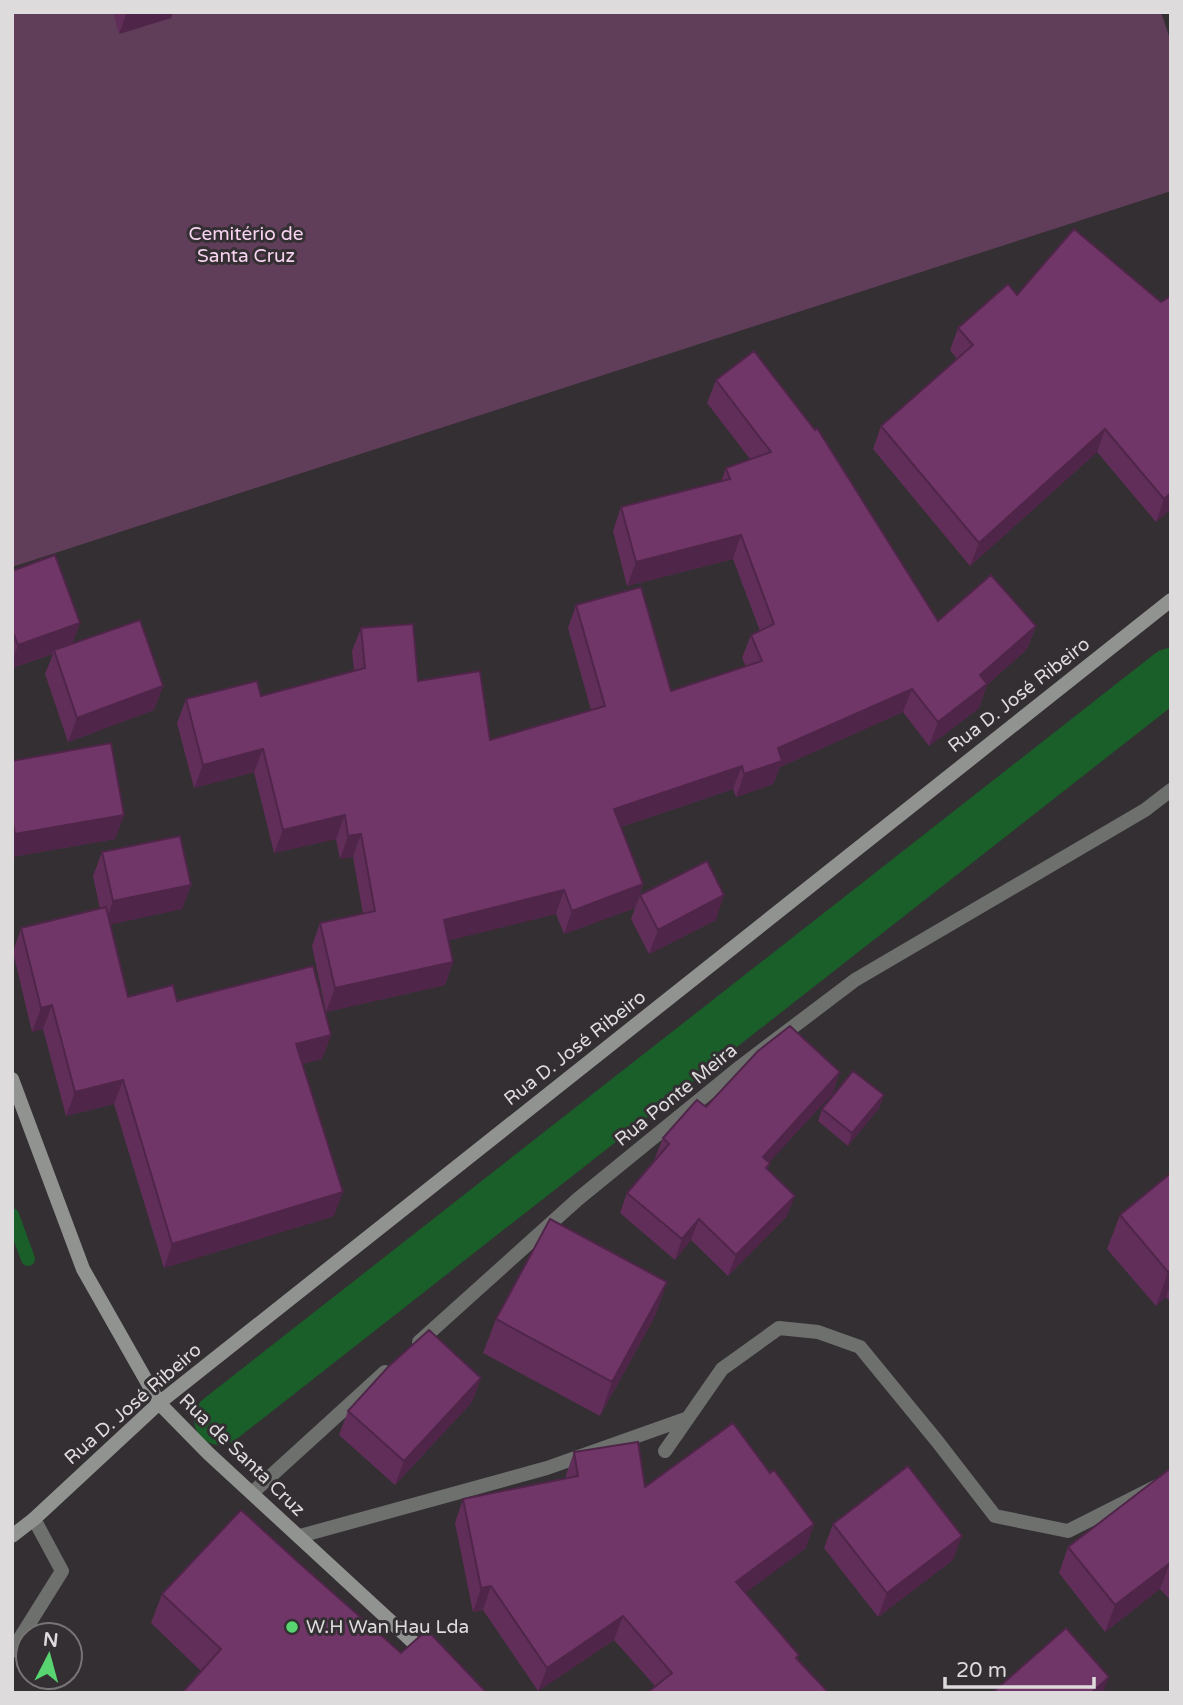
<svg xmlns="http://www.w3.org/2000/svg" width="1183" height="1705" viewBox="0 0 1183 1705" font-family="'Varela Round',sans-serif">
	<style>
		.green { fill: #603e5a }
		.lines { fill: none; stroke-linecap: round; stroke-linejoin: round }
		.stream { stroke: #1a5e29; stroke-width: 14 }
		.canal { stroke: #1a5e29; stroke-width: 52 }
		.street { stroke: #6e706e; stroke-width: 14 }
		.secondary { stroke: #909390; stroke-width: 14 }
		.wall { fill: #612e59 }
		.shaded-wall { fill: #4f2649 }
		.building { fill: #713668; stroke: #4f2649; stroke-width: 2 }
		.poi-dot { fill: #58d570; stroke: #332f32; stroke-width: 2.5 }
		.labels { text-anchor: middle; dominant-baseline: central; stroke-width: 6; stroke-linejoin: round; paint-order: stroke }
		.park-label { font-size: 19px; fill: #f7d3ef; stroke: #332f32 }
		.street-label { font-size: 19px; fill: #dedbdd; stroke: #332f32 }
		.poi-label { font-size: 19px; fill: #dedbdd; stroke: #332f32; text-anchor: start }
	</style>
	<rect width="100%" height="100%" fill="#332f32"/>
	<path class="green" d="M12 12H1161L1171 42V191L12 567Z"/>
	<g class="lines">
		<path class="stream" d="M12 1215 28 1259"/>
		<path class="canal" d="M220 1419 1171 674"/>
		<path class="street" d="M419 1342 578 1199 740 1067 855 980 1145 810 1171 790
			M665 1451 722 1369 779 1328 818 1332 860 1347 937 1441 995 1516 1068 1531 1171 1479
			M252 1493 385 1372
			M300 1536 547 1468 688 1418
			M12 1651 62 1571 34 1519"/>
		<path class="secondary" d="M12 1079 83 1269 159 1403 208 1453 426 1654
			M12 1536 34 1519 159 1403 1171 600"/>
	</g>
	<path class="wall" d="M113 12H173L171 18 119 34Z
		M1017 295 1161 302 1171 296V509L1156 522 1097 452 970 566 873 449 881 426 957 359 950 350 958 328Z
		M716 380 938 621 1036 626 1027 649 987 685 979 708 929 746 903 712 780 767 773 784 736 797 733 789 621 827 643 884 635 908 564 934 556 914 448 940 453 962 445 985 326 1012 312 946 320 923 363 914 353 857 340 859 336 839 274 853 254 772 194 788 177 723 186 699 261 696 354 671 352 651 361 628 418 681 490 740 591 710 568 628 576 605 671 691 746 667 742 658 751 635 760 631 733 559 627 586 613 531 621 507 721 482 726 468 750 459 707 403Z
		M12 571 80 623 72 644 163 686 154 710 68 742 45 674 53 654 12 668Z
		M12 761 124 815 115 839 12 857Z
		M102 852 191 885 182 909 110 924 128 997 177 1001 331 1035 322 1059 302 1064 334 1216 164 1268 114 1104 66 1116 43 1029 32 1032 13 952 21 928 100 909 93 876Z
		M640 895 716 920 649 954 631 919Z
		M833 1093 769 1162 768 1170 787 1216 728 1276 691 1240 675 1260 620 1213 627 1193 656 1159 655 1158 663 1138Z
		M884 1095 879 1108 848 1146 818 1121 822 1109Z
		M1171 1173V1303L1166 1297 1156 1306 1107 1249 1120 1215Z
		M667 1282 655 1316 600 1416 483 1353 496 1319Z
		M481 1378 472 1402 395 1485 339 1435 348 1411Z
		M574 1452 645 1487 806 1548 745 1592 799 1655 797 1659 655 1686 614 1640 538 1691 483 1610 473 1612 455 1523 463 1499 566 1478V1475Z
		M1171 1468V1601L1160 1589 1105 1632 1059 1573 1068 1547Z
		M833 1524 953 1560 878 1617 824 1548Z
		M298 1562 401 1653 201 1671 151 1623 162 1594Z"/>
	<path class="shaded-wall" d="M127 12H173L171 18 119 34Z
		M1105 429 1097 452 970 566 979 543Z
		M1171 493V509L1156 522 1164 499Z
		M741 535 733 559 627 586 636 562Z
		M80 623 71 647 54 650 52 654 12 668V662L18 645Z
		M1036 626 1027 649 987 685 979 708 929 746 938 722 980 675Z
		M163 686 154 710 68 742 77 718Z
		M912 689 903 712 780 767 773 784 736 797 744 774 778 748Z
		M263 749 254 772 194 788 203 765Z
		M742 766 733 789 605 832 614 809Z
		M124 815 115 839 12 857V841L15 834Z
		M345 815 336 839 274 853 283 830Z
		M361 834 353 857 340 859 348 836Z
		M643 884 635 908 564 934 572 911Z
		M191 885 182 909 104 926 113 901Z
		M564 890 556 914 435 944 444 920Z
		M724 895 716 920 649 954 658 930Z
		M453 962 445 985 326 1012 335 988Z
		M52 1005 43 1029 32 1032 41 1008Z
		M331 1035 322 1059 287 1068 296 1044Z
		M840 1072 833 1093 755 1178 763 1157Z
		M123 1080 114 1104 66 1116 75 1092Z
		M884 1095 879 1108 848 1146 852 1133Z
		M343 1192 334 1216 164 1268 172 1244Z
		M795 1196 787 1216 728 1276 736 1255Z
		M699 1219 691 1240 675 1260 682 1239Z
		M1171 1270V1283L1166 1297 1156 1306 1168 1272Z
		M667 1282 655 1316 600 1416 612 1382Z
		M481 1378 472 1402 395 1485 404 1461Z
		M814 1524 806 1548 728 1606 736 1582Z
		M962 1536 953 1560 878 1617 887 1593Z
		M1170 1563 1160 1589 1105 1632 1115 1605Z
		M491 1586 483 1610 473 1612 481 1588Z
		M623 1616 614 1640 538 1691 547 1668Z
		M1109 1677 1103 1693H1091Z"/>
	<path class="building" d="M1074 229 1161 302 1171 296V493L1164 499 1105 429 979 543 881 426 973 345 958 328 1008 284 1017 295Z
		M754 351 815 430 817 428 938 621 991 575 1036 626 980 675 987 684 938 722 912 689 778 748 782 761 744 774 742 766 614 809 643 884 572 911 564 890 444 920 453 962 335 988 320 923 375 911 361 834 348 836 345 815 283 830 263 749 203 765 186 699 257 681 261 696 365 668 361 628 413 624 418 681 480 671 490 740 605 706 576 605 641 587 671 691 762 661 751 635 774 624 741 535 636 562 621 507 730 479 726 468 771 452 716 380Z
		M55 555 80 623 18 645 14 635 12 636V571Z
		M140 620 163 686 77 718 54 650Z
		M111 743 124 815 15 834 12 819V761Z
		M180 836 191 885 113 901 102 852Z
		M707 861 724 895 658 930 640 895Z
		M106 907 128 997 173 985 177 1001 313 966 331 1035 296 1044 343 1192 172 1244 123 1080 75 1092 52 1005 41 1008 21 928Z
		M790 1026 840 1072 763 1157 770 1163 766 1168 795 1196 736 1255 699 1219 682 1239 627 1193 669 1144 663 1138 695 1102 697 1100 706 1107 758 1051Z
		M853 1071 884 1095 852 1133 822 1109Z
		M1171 1173V1270L1168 1272 1120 1215Z
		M550 1219 667 1282 612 1382 496 1319Z
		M429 1330 481 1378 404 1461 348 1411 389 1366Z
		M733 1423 770 1473 774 1470 814 1524 736 1582 799 1655 796 1658 829 1693H647L672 1673 623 1616 547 1668 491 1586 481 1588 463 1499 578 1476 574 1452 638 1442 645 1487Z
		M908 1466 962 1536 887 1593 833 1524Z
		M1171 1468V1564L1170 1563 1115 1605 1068 1547Z
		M241 1510 298 1562 401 1653 427 1630 487 1693H182L221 1649 162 1594Z
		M1066 1628 1109 1677 1091 1693H994L993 1692Z"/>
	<circle class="poi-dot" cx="292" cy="1627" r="7"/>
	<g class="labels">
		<g class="park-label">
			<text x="246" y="234">Cemitério de<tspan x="246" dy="22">Santa Cruz</tspan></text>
		</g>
		<g class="street-label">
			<text transform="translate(1019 695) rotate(-38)">Rua D. José Ribeiro</text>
			<text transform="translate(575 1048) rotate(-38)">Rua D. José Ribeiro</text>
			<text transform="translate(676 1095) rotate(-39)">Rua Ponte Meira</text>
			<text transform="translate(133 1404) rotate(-41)">Rua D. José Ribeiro</text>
			<text transform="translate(242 1455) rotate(44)">Rua de Santa Cruz</text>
		</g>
		<g class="poi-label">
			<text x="306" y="1627">W.H Wan Hau Lda</text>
		</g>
	</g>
	<rect width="1183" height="1705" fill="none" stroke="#dedbdd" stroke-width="28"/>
	<g transform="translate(49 1656) rotate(6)"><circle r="33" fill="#332f32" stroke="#777476" stroke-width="2"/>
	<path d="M0-5L12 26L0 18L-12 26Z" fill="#58d570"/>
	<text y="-10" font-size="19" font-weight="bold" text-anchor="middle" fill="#dedbdd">N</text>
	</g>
	<path d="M945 1677v10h149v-10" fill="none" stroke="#dedbdd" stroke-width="3.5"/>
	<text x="956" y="1677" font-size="21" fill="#dedbdd" stroke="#332f32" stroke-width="5" paint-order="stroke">20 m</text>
</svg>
